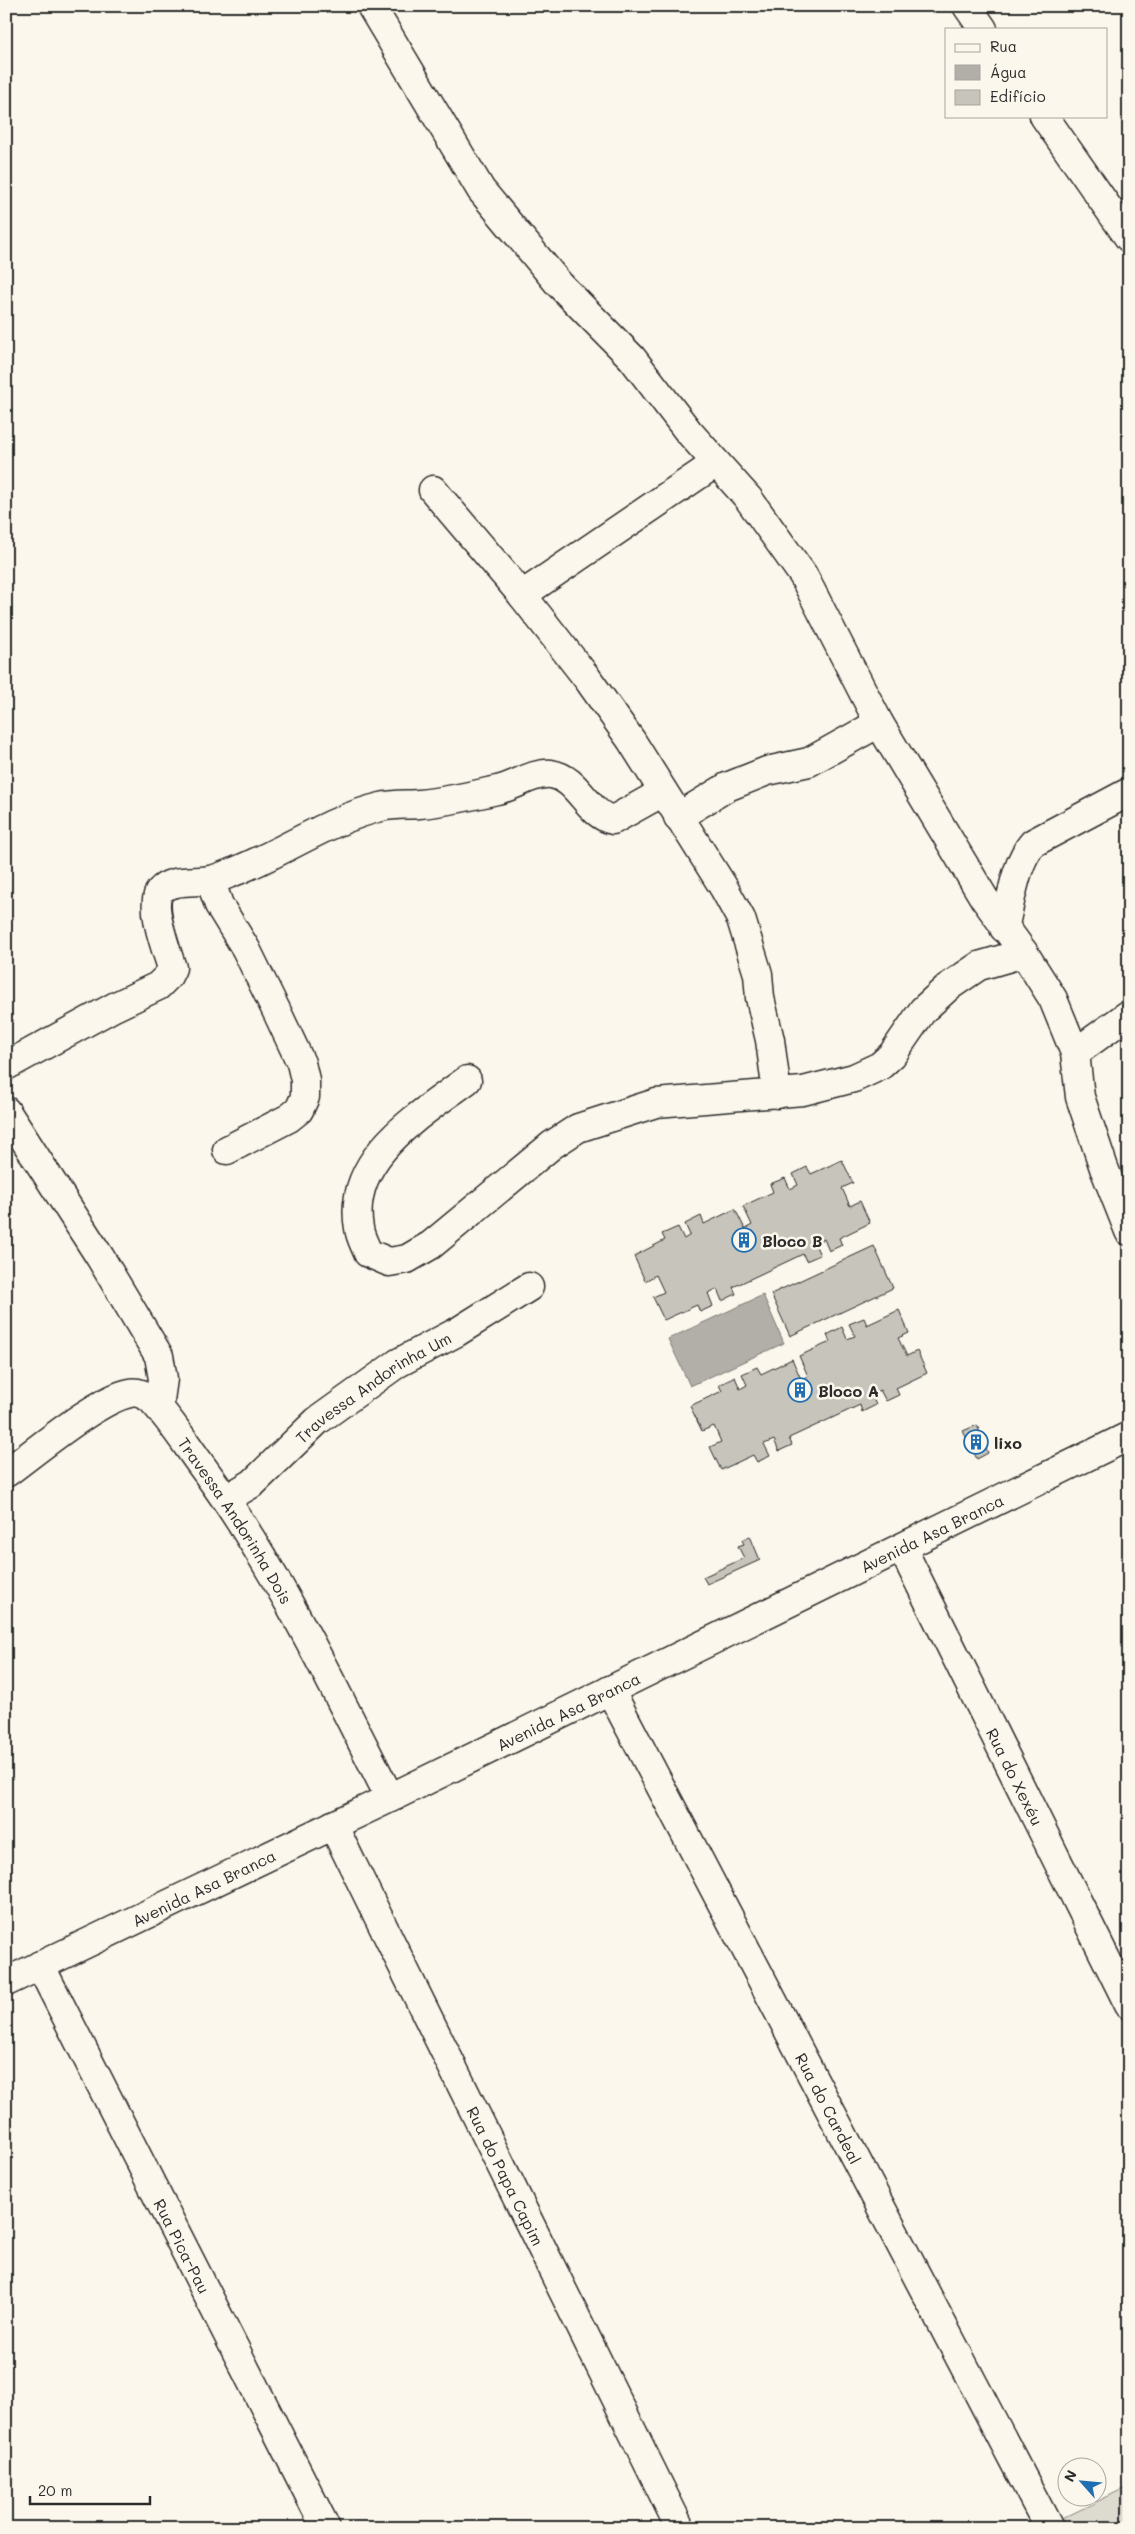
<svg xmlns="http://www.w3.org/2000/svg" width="1135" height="2534" viewBox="0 0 1135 2534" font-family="Mali,sans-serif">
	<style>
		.green { fill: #dddad0; stroke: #84827e }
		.water { fill: #b1afa7; stroke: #7b7a75 }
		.building { fill: #c7c4bc; stroke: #2b2b2b }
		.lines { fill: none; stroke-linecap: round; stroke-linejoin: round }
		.minor-casing { stroke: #2b2b2b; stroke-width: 31 }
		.minor { stroke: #fbf7ec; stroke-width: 28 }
		.labels { text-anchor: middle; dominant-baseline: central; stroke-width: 5; stroke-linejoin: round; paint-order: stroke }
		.poi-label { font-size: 16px; font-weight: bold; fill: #2b2b2b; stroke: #fbf7ec; text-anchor: start }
		.street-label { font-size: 16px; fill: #2b2b2b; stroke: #fbf7ec }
	</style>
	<rect width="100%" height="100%" fill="#fbf7ec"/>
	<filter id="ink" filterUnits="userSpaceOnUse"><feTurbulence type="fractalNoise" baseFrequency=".02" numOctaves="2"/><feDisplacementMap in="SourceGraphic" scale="10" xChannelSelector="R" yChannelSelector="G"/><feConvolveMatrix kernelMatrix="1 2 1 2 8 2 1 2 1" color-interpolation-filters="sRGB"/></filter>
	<g filter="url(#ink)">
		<path class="green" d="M1129 2486V2528H1043Z"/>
		<path class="water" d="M763 1295 784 1343 690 1386 668 1339Z"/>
		<path class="building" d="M842 1160 853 1183 842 1188 850 1206 860 1201 870 1223 839 1238 842 1245 829 1251 824 1239 815 1244 820 1255 806 1261 803 1254 733 1287 736 1294 722 1301 717 1289 708 1293 713 1306 700 1312 697 1305 664 1320 653 1297 664 1292 656 1275 645 1281 634 1256 665 1240 662 1234 678 1227 684 1239 690 1235 685 1224 701 1216 704 1224 735 1209 745 1229 752 1225 743 1206 773 1192 770 1184 785 1178 790 1189 798 1185 793 1174 807 1167 811 1174Z
			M874 1246 893 1288 790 1336 771 1294Z
			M899 1310 909 1333 898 1338 907 1356 917 1351 927 1373 896 1388 899 1395 886 1401 880 1390 871 1394 876 1405 862 1412 860 1405 789 1438 792 1445 779 1451 774 1440 764 1444 770 1456 757 1462 753 1455 721 1470 710 1447 721 1442 714 1426 702 1431 690 1406 722 1391 719 1385 735 1377 740 1389 747 1385 742 1374 757 1367 761 1374 792 1359 801 1379 808 1376 799 1356 830 1342 827 1335 842 1327 847 1339 855 1336 849 1324 864 1318 867 1325Z
			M977 1425 988 1453 977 1459 963 1431Z
			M750 1536 760 1560 707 1584 703 1577 744 1558 738 1546 744 1544 742 1540Z"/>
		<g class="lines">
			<g class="minor-casing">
				<g id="minor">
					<path d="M371 6 481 190 559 284 632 358 688 431 748 498 803 575 879 723 984 898 1024 953 1053 999 1075 1053 1080 1097 1104 1168 1129 1231"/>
					<path d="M967 6 983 29"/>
					<path d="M1044 116 1129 238"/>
					<path d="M433 490 522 595 587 678 631 740 724 888 741 919 758 974 760 998 770 1040 777 1094"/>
					<path d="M522 595 716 463"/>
					<path d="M678 817 727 787 767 771 809 762 879 723"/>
					<path d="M210 880 219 905 246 949 277 1012 301 1063 305 1080V1097L299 1110 289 1118 227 1150"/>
					<path d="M1004 928C1011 902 1015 863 1033 843L1129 792"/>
					<path d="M1075 1053 1129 1014"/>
					<path d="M6 1066 114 1007 158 986 168 976 172 968C167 952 149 905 160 891 171 878 196 883 211 880 219 878 228 874 236 871 284 852 330 819 381 807 393 804 406 805 419 804 445 802 471 796 497 790 514 787 533 772 551 774 579 778 587 815 613 820L663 792"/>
					<path d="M467 1080C419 1116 346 1158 359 1228 360 1237 365 1245 368 1253L389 1262 407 1259 431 1245 552 1145 578 1128 656 1103 803 1091 854 1078 880 1066 892 1055 923 1010 948 987 979 966 1024 953"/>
					<path d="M6 1111 100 1257 159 1356 163 1379 159 1407"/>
					<path id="s1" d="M6 1473C35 1452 98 1399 130 1393 138 1391 145 1395 151 1399 171 1420 187 1446 204 1469 278 1570 333 1686 390 1798"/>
					<path id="s2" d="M226 1499 253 1483 317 1421 398 1363 457 1332 529 1287"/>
					<path id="s3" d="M902 1548 1129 2005"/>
					<path id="s4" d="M610 1690 1049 2528"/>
					<path id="s5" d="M333 1825 680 2528"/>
					<path id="s6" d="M40 1965 326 2528"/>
					<path id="s7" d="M6 1982 390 1798 1129 1436"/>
				</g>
			</g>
			<use href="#minor" class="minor"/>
		</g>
	</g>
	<defs>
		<g id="building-ring" transform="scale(1.25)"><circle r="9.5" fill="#fbf7ec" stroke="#1f6fb2" stroke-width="1.5"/><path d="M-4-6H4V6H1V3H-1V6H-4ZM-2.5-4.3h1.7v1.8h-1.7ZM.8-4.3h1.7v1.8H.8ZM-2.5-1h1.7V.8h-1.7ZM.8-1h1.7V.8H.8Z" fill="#1f6fb2"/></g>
	</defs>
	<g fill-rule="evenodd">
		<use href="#building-ring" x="744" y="1240"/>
		<use href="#building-ring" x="800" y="1390"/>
		<use href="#building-ring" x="976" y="1442"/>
	</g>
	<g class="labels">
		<g class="poi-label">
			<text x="762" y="1240">Bloco B</text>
			<text x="818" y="1390">Bloco A</text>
			<text x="994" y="1442">lixo</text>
		</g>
		<g class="street-label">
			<text stroke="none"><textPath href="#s2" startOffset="186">Travessa Andorinha Um</textPath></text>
			<text stroke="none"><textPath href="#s1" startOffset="319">Travessa Andorinha Dois</textPath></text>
			<text stroke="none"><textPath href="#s7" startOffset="1029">Avenida Asa Branca</textPath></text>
			<text stroke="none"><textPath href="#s7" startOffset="624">Avenida Asa Branca</textPath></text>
			<text stroke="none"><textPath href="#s3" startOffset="255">Rua do Xexéu</textPath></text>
			<text stroke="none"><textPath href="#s7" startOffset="219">Avenida Asa Branca</textPath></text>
			<text stroke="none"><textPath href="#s4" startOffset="472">Rua do Cardeal</textPath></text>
			<text stroke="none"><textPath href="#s5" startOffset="391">Rua do Papa Capim</textPath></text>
			<text stroke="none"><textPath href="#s6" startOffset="315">Rua Pica-Pau</textPath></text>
		</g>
	</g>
	<rect width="1135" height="2534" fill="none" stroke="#fbf7ec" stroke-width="25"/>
	<rect x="12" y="12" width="1110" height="2509" fill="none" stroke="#2b2b2b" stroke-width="2" filter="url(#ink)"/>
	<rect x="945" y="28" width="162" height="90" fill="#fbf7ec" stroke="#a8a59f"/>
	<rect x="955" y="44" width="25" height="8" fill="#fbf7ec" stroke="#a8a59f"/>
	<text x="990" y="52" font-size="15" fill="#2b2b2b">Rua</text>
	<rect x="955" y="65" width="25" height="15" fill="#b1afa7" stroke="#a8a59f"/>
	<text x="990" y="78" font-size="15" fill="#2b2b2b">Água</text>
	<rect x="955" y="90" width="25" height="15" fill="#c7c4bc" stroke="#a8a59f"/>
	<text x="990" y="102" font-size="15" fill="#2b2b2b">Edifício</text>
	<g transform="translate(1082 2482) rotate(297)"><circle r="24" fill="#fbf7ec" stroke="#a8a59f"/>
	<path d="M0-4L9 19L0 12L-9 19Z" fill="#1f6fb2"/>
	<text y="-8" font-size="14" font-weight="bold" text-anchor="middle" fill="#2b2b2b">N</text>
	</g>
	<path d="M30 2496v8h120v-8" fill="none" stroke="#2b2b2b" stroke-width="2.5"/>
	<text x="38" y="2496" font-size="15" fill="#2b2b2b" stroke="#fbf7ec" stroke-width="4" paint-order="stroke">20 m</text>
</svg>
